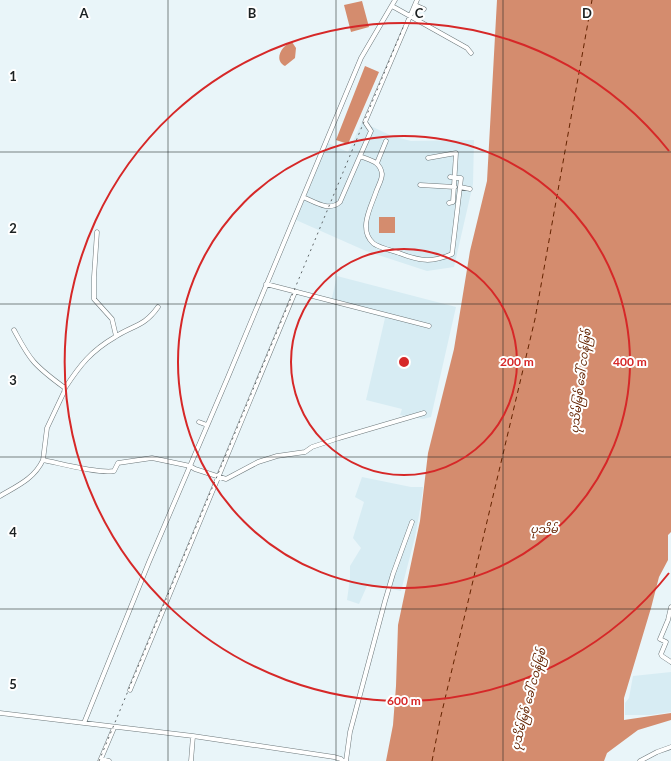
<svg xmlns="http://www.w3.org/2000/svg" width="671" height="761" viewBox="0 0 671 761" font-family="Lato,'Noto Sans Myanmar',sans-serif">
	<style>
		.built { fill: #d7ecf3 }
		.water { fill: #d48c6e }
		.lines { fill: none; stroke-linecap: round; stroke-linejoin: round }
		.ferry { stroke: #642300; stroke-width: 1; stroke-dasharray: 5 4; stroke-linecap: butt }
		.minor-casing { stroke: #6d787b; stroke-width: 5 }
		.minor { stroke: #fff; stroke-width: 4 }
		.rail { stroke: #606769; stroke-width: 1; stroke-dasharray: 2 4; stroke-linecap: butt }
		.grid { fill: none; stroke: #1c2122; stroke-width: 1; stroke-opacity: 0.55 }
		.ring { fill: none; stroke: #d62828; stroke-width: 2 }
		.labels { text-anchor: middle; dominant-baseline: central; stroke-width: 4; stroke-linejoin: round; paint-order: stroke }
		.water-label { font-size: 11px; font-style: italic; fill: #642300; stroke: #fff }
		.grid-label { font-size: 13px; text-anchor: middle; font-weight: bold; fill: #1c2122; stroke: #fff; stroke-width: 4; stroke-linejoin: round; paint-order: stroke }
		.centre { fill: #d62828; stroke: #fff; stroke-width: 2 }
		.ring-label { font-size: 12px; text-anchor: middle; font-weight: bold; fill: #d62828; stroke: #fff; stroke-width: 4; stroke-linejoin: round; paint-order: stroke }
	</style>
	<rect width="100%" height="100%" fill="#e9f5f9"/>
	<path class="built" d="M362 122 392 136 411 141 474 140 473 184 454 267 427 271 366 251 296 220 328 143 348 152Z
		M337 276 456 307 431 417 423 419 400 415 402 409 366 400 385 318 331 302Z
		M362 477 411 487H423L421 504 415 537 401 591 383 587 367 586 359 604 347 600 350 578V566L361 548 353 538 364 502 355 497Z
		M671 672V712L650 715H625V703L629 698 633 676Z"/>
	<path class="water" d="M497 0H671V532L668 535V560L659 577 651 608 624 698V720L671 713V720L638 730 607 753 604 761H386L393 725 396 686 398 625 420 521 428 453 454 349 470 251 487 181Z
		M362 1 369 27 351 32 344 5Z
		M292 42 296 48 295 58 285 66C273 60 282 45 292 42Z
		M365 66 379 72 348 144 336 140Z
		M379 217H395V233H379Z"/>
	<g class="lines">
		<path class="ferry" d="M432 761 440 720 535 319 592 0"/>
		<g class="minor-casing">
			<path id="minor" d="M415 5 424 9
				M392 6 467 48 471 53
				M360 156 371 131 365 122 417 0
				M428 158 456 153 453 202 449 203
				M377 163 386 141
				M420 185 455 187
				M460 187 470 189
				M303 197C315 202 329 212 340 202L360 156C371 161 380 161 382 174 382 180 378 186 376 192 371 207 358 229 373 243 377 247 393 251 399 253 419 261 432 263 452 254L460 187 461 178 450 177
				M97 232 94 277V299L112 319 116 336
				M266 284 429 326
				M14 330C20 341 26 353 34 362 43 372 54 380 65 388
				M199 422 207 425
				M43 460C59 463 99 474 114 471L118 463 152 458 190 466 195 469 226 479 258 462 277 456 305 452 312 447 339 438 424 413
				M0 496C17 486 34 479 43 460L47 428 64 392 65 388C80 365 91 351 115 337 133 325 144 327 158 307
				M671 607 668 620 660 639 666 642 661 654 662 656 671 662
				M130 690 295 292
				M0 713 193 736 334 757 341 759 343 761
				M84 723 149 562 228 377 348 89 361 58 395 0
				M101 759 109 761
				M100 761 114 728
				M191 761 193 736
				M346 761 350 732 385 601 393 574 412 522
				M640 761 657 752 671 747"/>
		</g>
		<use href="#minor" class="minor"/>
		<path class="rail" d="M99 761 407 18"/>
	</g>
	<path class="grid" d="M168 0V761M336 0V761M503 0V761M0 152H671M0 304H671M0 457H671M0 609H671"/>
	<g class="ring">
		<circle cx="404" cy="362" r="113"/>
		<circle cx="404" cy="362" r="226"/>
		<path d="M669 573A339 339 0 1 1 669 151"/>
	</g>
	<g class="labels">
		<g class="water-label">
			<text transform="translate(580 381) rotate(-83)">ပုသိမ်မြစ် ခေါ် ငဝန်မြစ်</text>
			<text x="544" y="528">ပုသိမ်</text>
			<text transform="translate(528 699) rotate(-75)">ပုသိမ်မြစ် ခေါ် ငဝန်မြစ်</text>
		</g>
	</g>
	<g class="grid-label">
		<text x="84" y="18">A</text>
		<text x="252" y="18">B</text>
		<text x="419" y="18">C</text>
		<text x="587" y="18">D</text>
		<text x="13" y="81">1</text>
		<text x="13" y="233">2</text>
		<text x="13" y="385">3</text>
		<text x="13" y="537">4</text>
		<text x="13" y="689">5</text>
	</g>
	<circle cx="404" cy="362" r="6" class="centre"/>
	<g class="ring-label">
		<text x="517" y="366">200 m</text>
		<text x="630" y="366">400 m</text>
		<text x="404" y="705">600 m</text>
	</g>
</svg>
